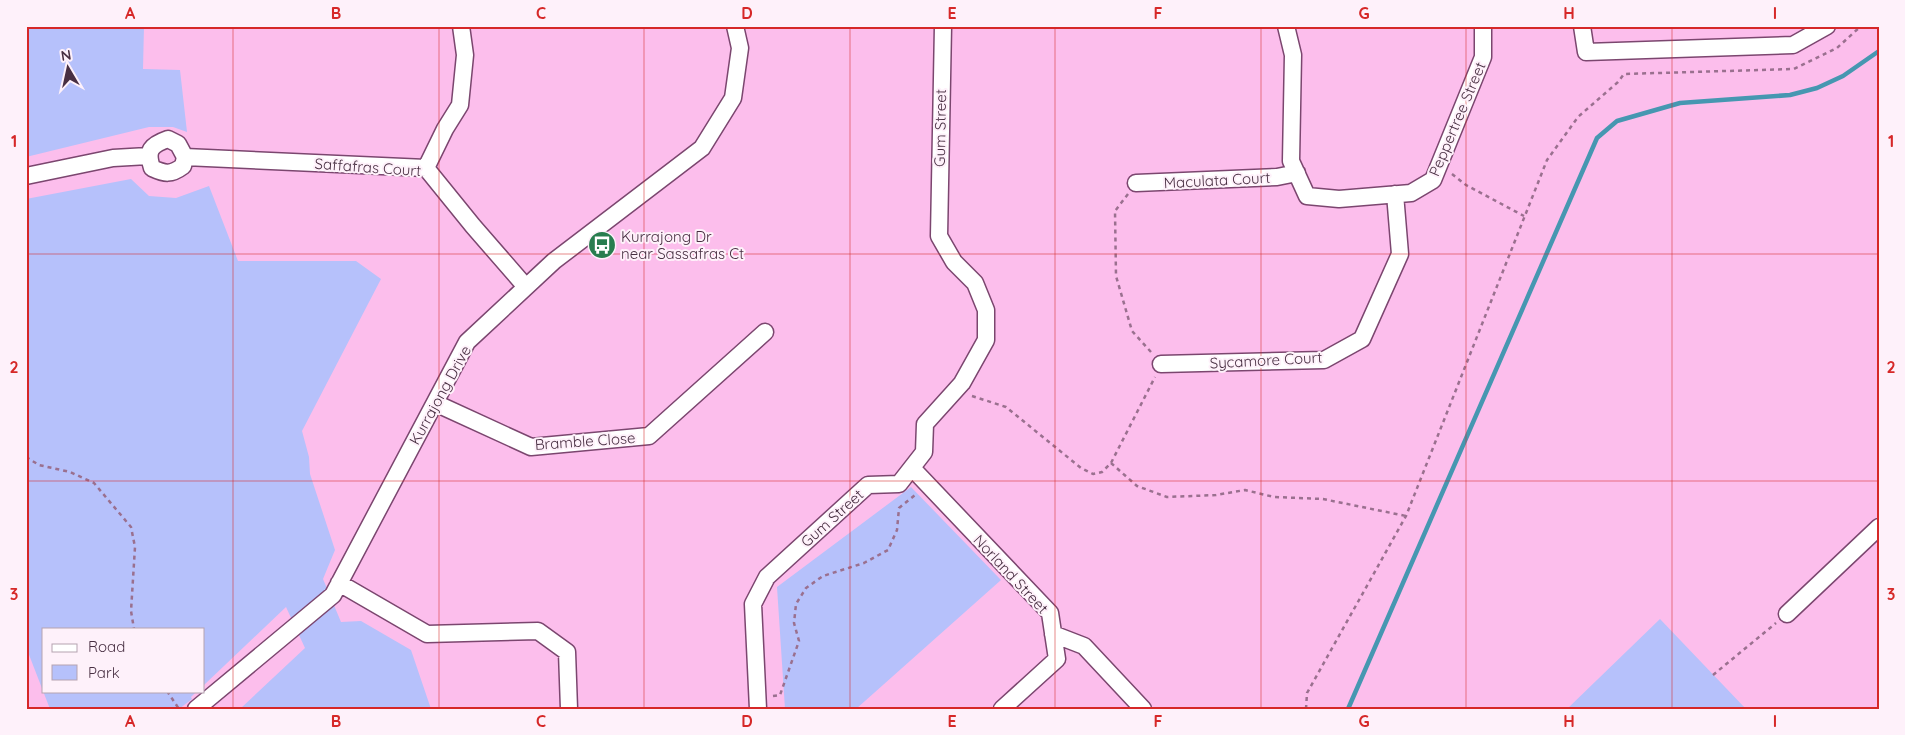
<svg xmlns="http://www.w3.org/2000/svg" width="1905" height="735" viewBox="0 0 1905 735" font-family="Quicksand,sans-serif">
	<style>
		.green { fill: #b6c1fb }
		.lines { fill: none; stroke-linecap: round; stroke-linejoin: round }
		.stream { stroke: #4697b1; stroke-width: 4.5 }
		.minor-casing { stroke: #7b466f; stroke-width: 19 }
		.path { stroke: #9a708f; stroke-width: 2.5; stroke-dasharray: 4 4; stroke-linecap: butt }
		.minor { stroke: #fff; stroke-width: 16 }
		.grid { fill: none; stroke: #d62828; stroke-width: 1; stroke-opacity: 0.55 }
		.labels { text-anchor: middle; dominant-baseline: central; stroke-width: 4; stroke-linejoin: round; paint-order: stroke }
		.street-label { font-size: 15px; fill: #482f42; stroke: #fef1fa }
		.poi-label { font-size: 15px; fill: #482f42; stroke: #fef1fa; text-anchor: start }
		.neatline { fill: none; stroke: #d62828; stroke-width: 2 }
		.grid-label { font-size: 16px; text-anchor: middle; font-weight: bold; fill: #d62828 }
	</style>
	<rect width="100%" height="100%" fill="#fcbeec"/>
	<path class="green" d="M26 26H144L143 69 180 70 187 132 173 127H149L26 157Z
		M131 179 149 196 176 198 209 186 238 261H356L381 279 302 431 309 457 310 474 335 550 323 579 341 622 361 621 411 650 431 709H240L305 648 286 607 204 685V629H44V691H197L191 697 192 699 179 709H50L26 647V199Z
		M911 487 1001 580 856 709H785L777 587Z
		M1660 619 1746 709H1567Z"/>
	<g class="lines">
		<path class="stream" d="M1348 709 1597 138 1617 121 1680 103 1790 95 1817 88 1843 76 1879 51"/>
		<g class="minor-casing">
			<path id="minor" d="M1286 26 1293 55 1291 161 1307 196 1339 199 1411 193 1433 180 1483 57V26
				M1582 26 1586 52 1793 45 1827 26
				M168 139 178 144 185 157 183 166C171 175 165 174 152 168 146 150 151 145 168 139Z
				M185 157 426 168 473 226 526 287
				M426 168 445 129 460 105 465 55 461 26
				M26 176 113 158 148 156
				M1136 183 1277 177 1297 173
				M1161 364 1324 360 1362 339 1400 254 1395 194
				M435 403 531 447 649 436 765 332
				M912 468 1050 613 1057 659 1002 709
				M339 583 427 634 538 631 567 652 569 709
				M1787 614 1879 527
				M1053 634 1084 646 1143 709
				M196 709 333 595 467 342 554 261 702 148 733 98 740 48 735 26
				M758 709 753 604 767 577 868 485 899 484 924 452 925 424 962 383 986 340V310L975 283 954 262 939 236 943 26"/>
		</g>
		<path class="path" d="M1452 174 1466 185 1524 216
			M1128 194 1115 211 1116 276 1132 331 1151 352
			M972 396 1006 407 1081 468 1093 474 1102 472 1111 463 1155 377
			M26 457 39 465 70 472 94 483 131 527 135 547 131 611 134 629
			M1111 463 1137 486 1167 497 1216 495 1245 490 1274 497 1323 499 1406 516
			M1713 675 1776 623
			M167 691 179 709
			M773 696 780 695 799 641 794 623 796 604 806 588 823 576 864 563 888 550 897 530 899 508 915 495
			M1306 709 1307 693 1406 516 1547 160 1578 117 1618 82 1624 74 1794 69 1837 48 1861 26"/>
		<use href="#minor" class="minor"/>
	</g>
	<path class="grid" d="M233 26V709M439 26V709M644 26V709M850 26V709M1055 26V709M1261 26V709M1466 26V709M1672 26V709M26 254H1879M26 481H1879"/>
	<defs>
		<g id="bus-disc" transform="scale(1.4375)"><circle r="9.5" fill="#287d4f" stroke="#fef1fa"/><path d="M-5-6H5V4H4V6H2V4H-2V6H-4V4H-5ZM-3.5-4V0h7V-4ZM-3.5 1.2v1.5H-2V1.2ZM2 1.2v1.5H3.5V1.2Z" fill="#fff"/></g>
	</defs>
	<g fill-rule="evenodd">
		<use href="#bus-disc" x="602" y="245"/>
	</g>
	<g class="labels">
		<g class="street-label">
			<text transform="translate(1457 119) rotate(-67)">Peppertree Street</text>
			<text transform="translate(940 128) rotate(-89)">Gum Street</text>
			<text transform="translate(368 167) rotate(4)">Saffafras Court</text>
			<text transform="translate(1217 180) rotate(-3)">Maculata Court</text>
			<text transform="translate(1266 360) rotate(-3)">Sycamore Court</text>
			<text transform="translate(440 395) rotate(-61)">Kurrajong Drive</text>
			<text transform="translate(585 441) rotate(-4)">Bramble Close</text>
			<text transform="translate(832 518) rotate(-42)">Gum Street</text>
			<text transform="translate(1011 574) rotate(47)">Norland Street</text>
		</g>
		<g class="poi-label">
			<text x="621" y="236">Kurrajong Dr<tspan x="621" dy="17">near Sassafras Ct</tspan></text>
		</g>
	</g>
	<rect width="1905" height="735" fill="none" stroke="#fef1fa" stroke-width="55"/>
	<rect x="42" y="628" width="162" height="65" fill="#fef1fa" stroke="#b5a3b0"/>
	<rect x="52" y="644" width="25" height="8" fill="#ffffff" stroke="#b5a3b0"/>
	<text x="88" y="652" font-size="15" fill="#482f42">Road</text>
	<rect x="52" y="665" width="25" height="15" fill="#b6c1fb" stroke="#b5a3b0"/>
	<text x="88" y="678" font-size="15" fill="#482f42">Park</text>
	<g transform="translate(68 68) rotate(351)" stroke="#fef1fa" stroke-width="4" paint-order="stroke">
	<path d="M0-4L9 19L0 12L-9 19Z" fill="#482f42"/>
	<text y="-8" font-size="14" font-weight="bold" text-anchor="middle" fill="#482f42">N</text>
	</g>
	<rect x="28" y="28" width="1850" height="680" class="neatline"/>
	<g class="grid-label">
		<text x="130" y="19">A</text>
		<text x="336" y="19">B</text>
		<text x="541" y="19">C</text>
		<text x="747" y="19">D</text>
		<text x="952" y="19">E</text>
		<text x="1158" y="19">F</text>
		<text x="1364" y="19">G</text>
		<text x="1569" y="19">H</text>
		<text x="1775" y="19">I</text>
		<text x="14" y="147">1</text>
		<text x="1891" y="147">1</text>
		<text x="14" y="373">2</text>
		<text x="1891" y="373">2</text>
		<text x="14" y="600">3</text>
		<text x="1891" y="600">3</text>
		<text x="130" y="727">A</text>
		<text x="336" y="727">B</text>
		<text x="541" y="727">C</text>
		<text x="747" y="727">D</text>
		<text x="952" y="727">E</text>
		<text x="1158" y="727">F</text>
		<text x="1364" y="727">G</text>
		<text x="1569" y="727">H</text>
		<text x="1775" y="727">I</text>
	</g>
</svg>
